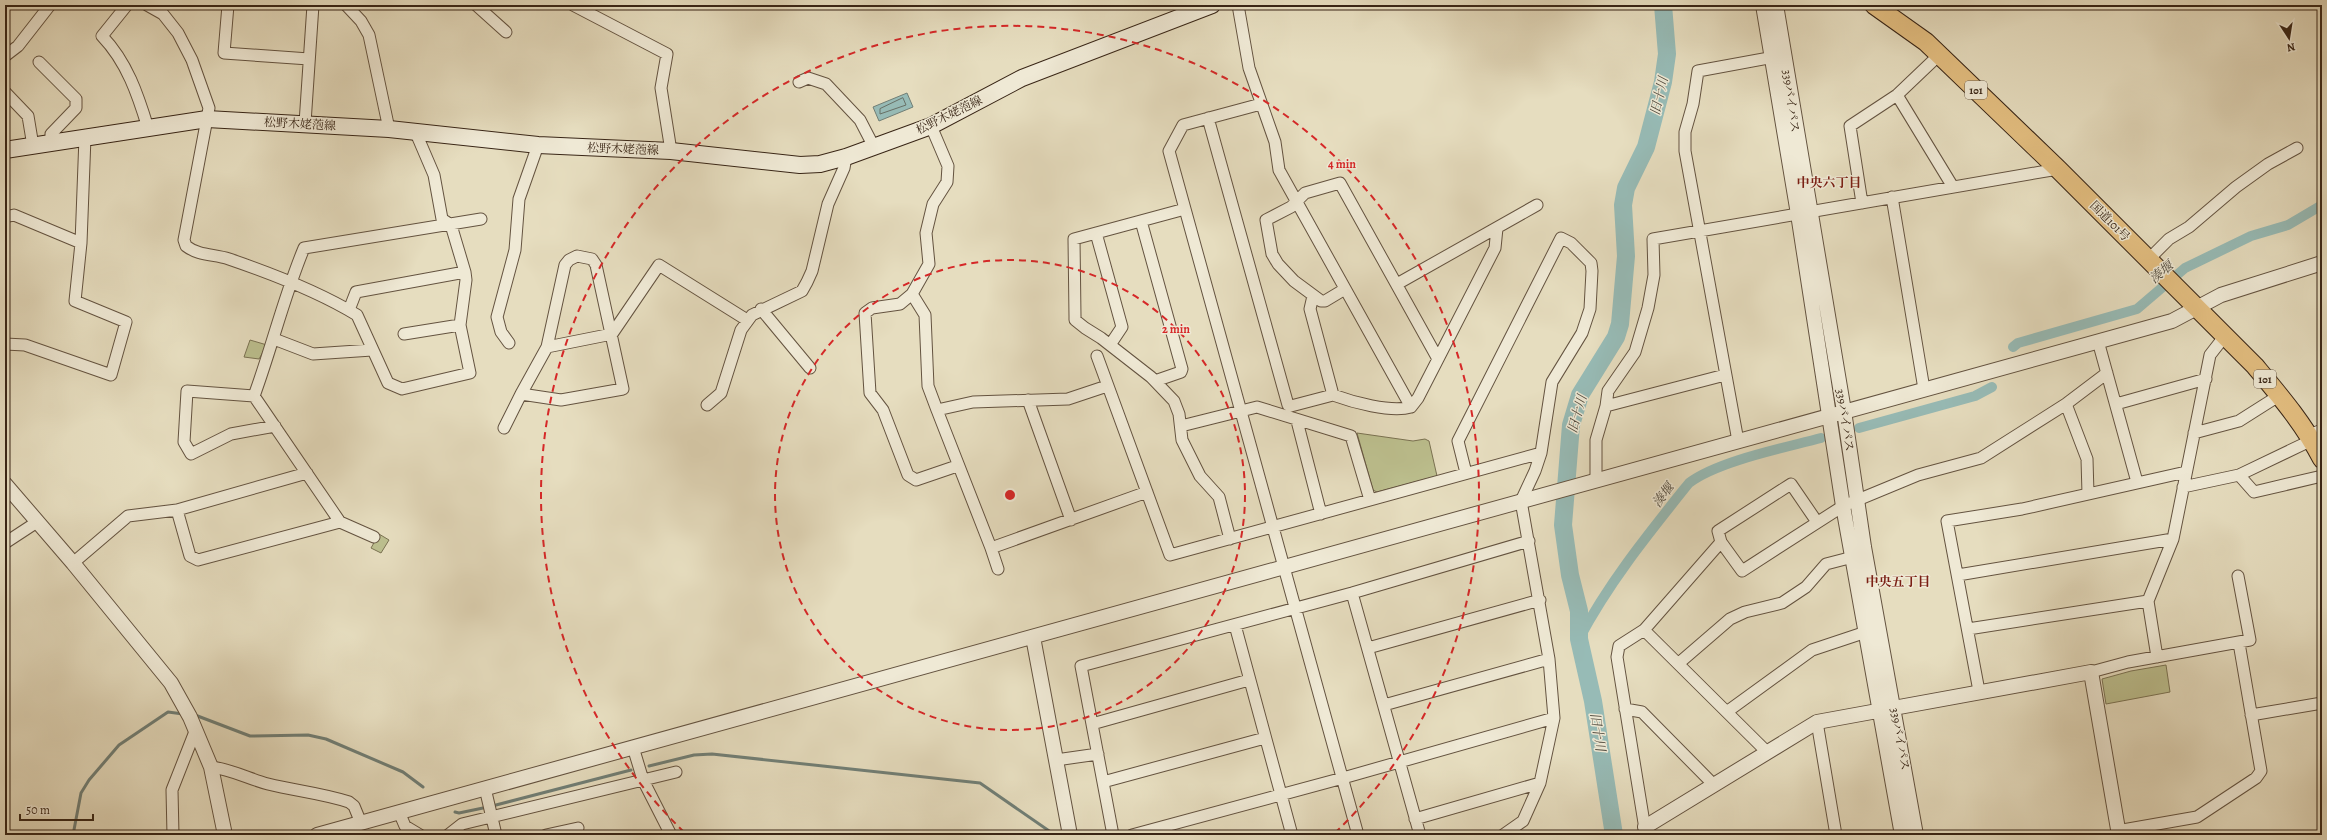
<svg xmlns="http://www.w3.org/2000/svg" width="2327" height="840" viewBox="0 0 2327 840" font-family="Alegreya,'Noto Serif JP',serif">
	<style>
		.green { fill: #bcbf8e; stroke: #7a7252 }
		.water { fill: #97bbb6; stroke: #717f76 }
		.lines { fill: none; stroke-linecap: round; stroke-linejoin: round }
		.shore { stroke: #687066; stroke-width: 1 }
		.stream { stroke: #717f76; stroke-width: 3 }
		.canal { stroke: #97bbb6; stroke-width: 10 }
		.river { stroke: #97bbb6; stroke-width: 18 }
		.minor-casing { stroke: #645340; stroke-width: 13 }
		.tertiary-casing { stroke: #645340; stroke-width: 16 }
		.secondary-casing { stroke: #382516; stroke-width: 18 }
		.trunk-casing { stroke: #382516; stroke-width: 20 }
		.minor { stroke: #efe9d5; stroke-width: 11 }
		.tertiary { stroke: #efe9d5; stroke-width: 14 }
		.secondary { stroke: #efe9d5; stroke-width: 16 }
		.trunk { stroke: #e3be80; stroke-width: 18 }
		.ring { fill: none; stroke: #d62828; stroke-width: 2; stroke-dasharray: 7 5 }
		.labels { text-anchor: middle; dominant-baseline: central; stroke-width: 3; stroke-linejoin: round; paint-order: stroke }
		.shield { fill: #efe9d5; stroke: #6f604f; stroke-width: 1 }
		.shield-label { font-size: 11px; font-weight: bold; fill: #382516 }
		.street-label { font-size: 12px; fill: #382516; stroke: #efe9d5 }
		.water-label { font-size: 13px; font-style: italic; fill: #504a3e; stroke: #efe9d5 }
		.neighbourhood-label { font-size: 13px; font-weight: bold; fill: #7a1f14; stroke: #efe9d5 }
		.centre { fill: #d62828; stroke: #efe9d5; stroke-width: 2 }
		.ring-label { font-size: 12px; text-anchor: middle; font-weight: bold; fill: #d62828; stroke: #efe9d5; stroke-width: 3; stroke-linejoin: round; paint-order: stroke }
	</style>
	<rect width="100%" height="100%" fill="#e6ddbf"/>
	<filter id="stains"><feTurbulence type="fractalNoise" baseFrequency=".005" numOctaves="4"/><feColorMatrix values="0 0 0 0 .2 0 0 0 0 .09 0 0 0 0 .02 0 0 0 .5 -.17"/></filter>
	<radialGradient id="worn" r=".72"><stop offset=".6" stop-color="#630" stop-opacity="0"/><stop offset="1" stop-color="#630" stop-opacity=".3"/></radialGradient>
	<path class="green" d="M250 340 267 345 259 359 244 357Z
		M1357 433 1413 441 1425 439 1429 441 1437 476 1377 492 1373 490Z
		M379 534 389 540 381 553 371 548Z
		M2166 665 2170 692 2106 704 2102 679 2131 671Z"/>
	<path class="water" d="M907 93 913 107 879 121 873 107Z"/>
	<g class="lines">
		<path class="shore" d="M903 98 906 105 880 114V109Z"/>
		<path class="stream" d="M195 715 250 736 308 735 326 739 403 772 423 787
			M649 766 694 755 712 754 980 783 1055 835
			M496 805 631 770
			M455 812 459 813 483 808
			M73 835 81 793 89 780 119 745 168 712 183 714"/>
		<path class="canal" d="M2013 347 2018 343 2137 309 2185 268 2251 236 2288 225 2322 205
			M1859 428 1975 396 1992 387
			M1579 639C1609 582 1649 533 1689 483 1718 461 1784 448 1821 438"/>
		<path class="river" d="M1614 835 1593 701 1579 639V611L1570 575 1563 525 1571 425 1580 395 1616 337 1620 324 1626 256 1623 205 1626 188 1646 147 1663 82 1667 54 1663 5"/>
		<g class="minor-casing">
			<path id="minor" d="M127 5 102 36C127 62 138 95 148 128
				M147 5 163 14 178 33 192 60 209 108 184 240 186 246C199 256 214 254 229 259 270 273 321 293 357 315L388 383 402 389 470 373 460 325 466 280 465 272 451 225 442 219 434 175 416 133
				M228 5 224 53 309 59
				M346 5 361 21 369 35 389 129
				M476 5 506 32
				M573 5 667 54 661 88 671 151
				M1238 5 1249 68 1275 142 1279 170 1411 407
				M5 56 18 46 50 5
				M39 62 76 99V108L51 134V143
				M799 82 808 78 826 84 860 120 874 147
				M5 92 28 116 33 146
				M1897 95 1953 187
				M1261 104 1183 125 1169 151 1358 835
				M1208 118 1288 405 1291 406 1333 395
				M305 123 313 5
				M931 126 948 166 947 182 933 204 926 233 929 264 912 294 925 315 928 386 937 410
				M1892 197 1924 389
				M1862 203 1850 126 1897 95 1939 55
				M1185 209 1074 239 1075 316V320L1085 328 1101 338 1151 377 1174 401 1179 414 1182 440 1200 476 1219 497 1230 539
				M5 217 14 215 81 243
				M1141 221 1182 369 1181 372 1155 381
				M1096 233 1122 327 1110 345
				M577 256 592 259 596 265 623 389 561 400 521 394 547 347 565 265 569 260Z
				M2148 260 2169 239 2189 227 2236 187 2268 164 2297 148
				M1397 284 1537 205
				M1345 289 1325 301H1321L1294 281 1278 264 1272 254 1266 220 1291 207 1305 193 1340 183 1438 359
				M912 294 900 304 872 308 865 313 870 393 883 410 908 475 916 480 957 466
				M1313 296 1310 309 1333 395C1352 402 1391 413 1411 407L1418 398 1495 248 1497 228
				M761 309 810 368
				M349 310 356 292 465 272
				M404 334 460 325
				M274 339 313 354 372 350
				M2098 341 2137 482
				M509 343 501 332 497 317 515 250 519 199 538 145
				M5 344 25 345 111 375 126 322 75 301 81 243 85 137
				M547 347 612 334 659 265 747 320
				M1097 356 1170 555 1541 453
				M1725 375 1606 406 1608 391 1635 352 1648 308 1654 275 1653 239 2058 169
				M1107 386 1068 399 973 402 937 410 991 548 1147 492
				M254 396C272 347 284 296 304 248L481 219
				M254 396 187 391 184 442 191 454 231 434 275 426
				M254 396 340 522 374 537
				M1028 400 1071 520
				M2066 404 2087 459 2088 494
				M2116 404 2206 379
				M707 405 721 393 741 330 752 315 802 291 807 282 812 271 828 204 844 168 846 157
				M1297 421 1321 514
				M1181 426 1257 407 1351 436 1370 500
				M504 428 521 394
				M2194 433 2239 421 2280 395
				M2309 435 2322 430
				M1738 441 1685 151V132L1693 104 1698 71 1780 56
				M307 473 177 510 190 556 198 560 340 522
				M1466 473 1458 441 1561 238 1571 243 1591 263 1592 271 1590 309 1582 333 1552 382 1541 453 1535 471 1521 501 1549 659 1554 718 1540 783 1523 821 1503 835
				M2239 475 2254 492 2322 476
				M1596 480V440L1606 406
				M2183 487 2239 475 2312 440
				M1817 522 1791 484 1718 531 1721 542 1742 571 1843 506 1918 475 1981 458 2066 404 2107 373
				M5 543 37 522
				M991 548 998 569
				M73 563 128 516 177 510
				M1958 575 2173 539
				M1352 593 1420 835
				M1235 625 1292 835
				M1968 629 2148 601
				M1644 630 1767 752
				M1368 648 1540 600
				M2157 657 2148 601 2173 539 2210 355 2224 337
				M1679 663 1730 619 1745 612 1782 603 1806 587 1826 564 1853 557
				M2091 672 2128 662 2250 640 2238 576
				M1979 691 1947 521 2022 509 2186 472
				M1384 705 1549 659
				M1625 709 1642 712 1714 785
				M1728 711 1812 650 1872 630
				M2251 715 2322 703
				M1817 722 1836 835
				M1092 724 1249 680
				M633 747 643 780 671 835
				M1056 760 1098 754
				M211 767C231 769 249 779 268 784 296 791 321 793 349 802L354 806 361 823
				M1103 782 1265 738
				M485 788 496 835
				M399 812 405 826 420 835
				M1415 819 1540 783
				M2117 831 2197 817 2256 778 2261 771 2239 643
				M173 835 172 790 196 729
				M448 835 462 824 676 772
				M546 835 578 828
				M1113 835 1081 666 1352 593 1529 541
				M1132 835 1343 778 1554 718
				M1646 835 1617 657 1619 646 1644 630 1721 542"/>
		</g>
		<g class="tertiary-casing">
			<path id="tertiary" d="M1763 5 1798 214 1843 506 1902 835
				M1776 5 1844 411 1864 547 1916 835
				M5 484 73 563 171 683 190 717 211 767 225 835
				M1033 637 1070 835
				M1645 827 1817 722 2091 672 2119 835
				M317 835 2172 321 2221 295 2322 263"/>
		</g>
		<g class="secondary-casing">
			<path id="secondary" d="M5 150 207 119 389 129 538 145 671 151 800 165 820 164 846 157 931 126 1022 78 1212 5"/>
		</g>
		<g class="trunk-casing">
			<path id="trunk" d="M1874 5 1926 42 2058 169 2255 366C2280 396 2304 424 2322 459"/>
		</g>
		<use href="#minor" class="minor"/>
		<use href="#tertiary" class="tertiary"/>
		<use href="#secondary" class="secondary"/>
		<use href="#trunk" class="trunk"/>
	</g>
	<g class="ring">
		<circle cx="1010" cy="495" r="235"/>
		<path d="M684 832A469 469 0 1 1 1336 832"/>
	</g>
	<g class="labels">
		<g class="shield">
			<rect x="1965" y="81" width="22" height="18" rx="3"/>
			<rect x="2254" y="370" width="22" height="18" rx="3"/>
		</g>
		<g class="shield-label">
			<text x="1976" y="90">101</text>
			<text x="2265" y="379">101</text>
		</g>
		<g class="street-label">
			<text transform="translate(1791 101) rotate(82)">339バイパス</text>
			<text transform="translate(949 115) rotate(-26)">松野木姥萢線</text>
			<text transform="translate(300 124) rotate(3)">松野木姥萢線</text>
			<text transform="translate(623 149) rotate(2)">松野木姥萢線</text>
			<text transform="translate(2110 221) rotate(45)">国道101号</text>
			<text transform="translate(1845 420) rotate(81)">339バイパス</text>
			<text transform="translate(1900 739) rotate(80)">339バイパス</text>
		</g>
		<g class="water-label">
			<text transform="translate(1659 96) rotate(-77)">旧十川</text>
			<text transform="translate(2161 272) rotate(-40)">湊堰</text>
			<text transform="translate(1577 414) rotate(-74)">旧十川</text>
			<text transform="translate(1663 495) rotate(-53)">湊堰</text>
			<text transform="translate(1598 732) rotate(81)">旧十川</text>
		</g>
		<g class="neighbourhood-label">
			<text x="1829" y="182">中央六丁目</text>
			<text x="1898" y="581">中央五丁目</text>
		</g>
	</g>
	<circle cx="1010" cy="495" r="6" class="centre"/>
	<g class="ring-label">
		<text x="1342" y="168">4 min</text>
		<text x="1176" y="333">2 min</text>
	</g>
	<rect width="2327" height="840" fill="none" stroke="#e6ddbf" stroke-width="20"/>
	<rect x="6" y="6" width="2315" height="828" fill="none" stroke="#382516" stroke-width="2"/>
	<rect x="10" y="10" width="2307" height="820" fill="none" stroke="#382516"/>
	<g transform="translate(2289 38) rotate(168)" stroke="#efe9d5" stroke-width="3" paint-order="stroke">
	<path d="M0-3L7 15L0 10L-7 15Z" fill="#382516"/>
	<text y="-6" font-size="11" font-weight="bold" text-anchor="middle" fill="#382516">N</text>
	</g>
	<path d="M20 814v6h73v-6" fill="none" stroke="#382516" stroke-width="2"/>
	<text x="26" y="814" font-size="12" fill="#382516" stroke="#efe9d5" stroke-width="3" paint-order="stroke">50 m</text>
	<rect width="100%" height="100%" filter="url(#stains)"/>
	<rect width="100%" height="100%" fill="url(#worn)"/>
</svg>
